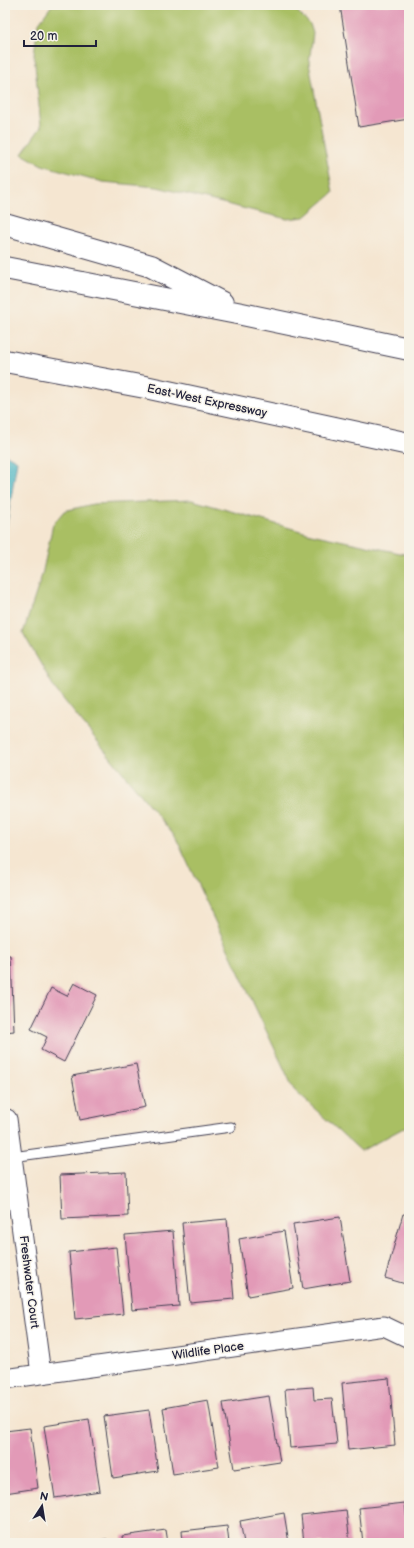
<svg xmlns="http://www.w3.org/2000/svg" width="414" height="1548" viewBox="0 0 414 1548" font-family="'Balsamiq Sans',sans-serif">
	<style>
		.green { fill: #a9bf63; stroke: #66704f }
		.water { fill: #46b4c2; stroke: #346b7e }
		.building { fill: #e29ab7 }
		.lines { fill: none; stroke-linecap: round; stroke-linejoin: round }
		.service-casing { stroke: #423f52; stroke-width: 11 }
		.minor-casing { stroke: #423f52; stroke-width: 21 }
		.motorway-casing { stroke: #423f52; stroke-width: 24 }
		.service { stroke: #fff; stroke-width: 9 }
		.minor { stroke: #fff; stroke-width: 19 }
		.motorway { stroke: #fff; stroke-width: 22 }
		.labels { text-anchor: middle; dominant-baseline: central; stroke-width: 3; stroke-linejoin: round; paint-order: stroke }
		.street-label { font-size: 12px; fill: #22223b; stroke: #f7f3e8 }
	</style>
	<rect width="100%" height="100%" fill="#f7f3e8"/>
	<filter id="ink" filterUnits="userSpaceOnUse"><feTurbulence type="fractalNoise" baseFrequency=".025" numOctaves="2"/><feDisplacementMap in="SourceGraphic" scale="8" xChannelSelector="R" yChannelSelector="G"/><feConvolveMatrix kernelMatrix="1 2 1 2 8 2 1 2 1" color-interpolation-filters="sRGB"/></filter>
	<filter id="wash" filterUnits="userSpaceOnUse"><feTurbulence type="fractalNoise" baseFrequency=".012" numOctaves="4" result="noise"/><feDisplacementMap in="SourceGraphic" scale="16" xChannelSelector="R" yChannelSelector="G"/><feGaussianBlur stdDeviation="0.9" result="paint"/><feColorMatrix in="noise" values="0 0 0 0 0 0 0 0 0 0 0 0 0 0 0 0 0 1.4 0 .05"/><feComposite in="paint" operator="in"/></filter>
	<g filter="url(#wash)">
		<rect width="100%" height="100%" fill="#f5e6d1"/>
		<path class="green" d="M52 5H291L310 24 313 33 309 63 333 193 305 217 287 219 157 187 103 182 42 165 22 154 41 127 34 54 38 24Z
			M192 500 311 534 409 555V1125L361 1151 294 1090 176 838 55 689 23 633 42 575 53 524 64 511 93 504Z"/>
		<path class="water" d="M5 454 17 461 5 536Z"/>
		<g id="blocks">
			<path class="building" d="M340 5H409V119L359 127Z
				M5 956H11L14 1031 5 1032Z
				M74 983 97 995 64 1062 41 1050 47 1037 31 1029 51 988 67 996Z
				M136 1064 145 1107 80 1120 72 1076Z
				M126 1172 128 1216 62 1219 60 1175Z
				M403 1214 409 1215V1285L385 1278Z
				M340 1217 350 1281 303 1289 293 1224Z
				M227 1219 234 1299 190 1303 182 1223Z
				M173 1231 179 1306 132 1310 125 1235Z
				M284 1231 293 1288 248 1296 239 1239Z
				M116 1247 123 1314 75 1319 69 1252Z
				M389 1378 395 1445 348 1450 342 1383Z
				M313 1387 314 1400 332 1399 337 1444 290 1448 285 1389Z
				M269 1396 280 1462 234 1469 223 1403Z
				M208 1400 219 1467 173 1474 163 1408Z
				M149 1410 158 1471 113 1478 104 1416Z
				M89 1419 100 1491 55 1498 44 1426Z
				M30 1428 38 1488 5 1493V1431Z
				M405 1503 409 1541 392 1543H363L359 1508Z
				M346 1510 350 1543H304L301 1515Z
				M284 1513 289 1543H244L240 1521Z
				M227 1526 229 1543H183L182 1531Z
				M166 1530 168 1543H123L122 1536Z
				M107 1539V1543H75V1542Z"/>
		</g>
	</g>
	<g filter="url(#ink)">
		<use href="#blocks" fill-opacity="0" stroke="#423f52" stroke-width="1"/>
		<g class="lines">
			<g class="service-casing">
				<path id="service" d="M12 1157 231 1127"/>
			</g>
			<g class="minor-casing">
				<path id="minor" d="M7 1119 41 1374
					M5 1379 384 1326 409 1338"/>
			</g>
			<g class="motorway-casing">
				<path id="motorway" d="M5 224 151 266 222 303
					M5 268 242 314 409 349
					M5 361 145 387 409 444"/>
			</g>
			<use href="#service" class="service"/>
			<use href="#minor" class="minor"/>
			<use href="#motorway" class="motorway"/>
		</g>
	</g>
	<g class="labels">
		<g class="street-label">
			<text transform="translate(207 401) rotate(12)">East-West Expressway</text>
			<text transform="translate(29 1282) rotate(83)">Freshwater Court</text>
			<text transform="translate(208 1351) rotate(-8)">Wildlife Place</text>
		</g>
	</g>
	<rect width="414" height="1548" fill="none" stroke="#f7f3e8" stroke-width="20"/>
	<g transform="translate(42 1506) rotate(12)" stroke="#f7f3e8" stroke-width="3" paint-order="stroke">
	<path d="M0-3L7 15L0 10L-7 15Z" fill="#22223b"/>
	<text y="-6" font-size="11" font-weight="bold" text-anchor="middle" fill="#22223b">N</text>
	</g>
	<path d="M24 40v6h72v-6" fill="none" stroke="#22223b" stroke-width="2"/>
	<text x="30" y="40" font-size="12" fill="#22223b" stroke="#f7f3e8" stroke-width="3" paint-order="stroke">20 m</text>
</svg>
